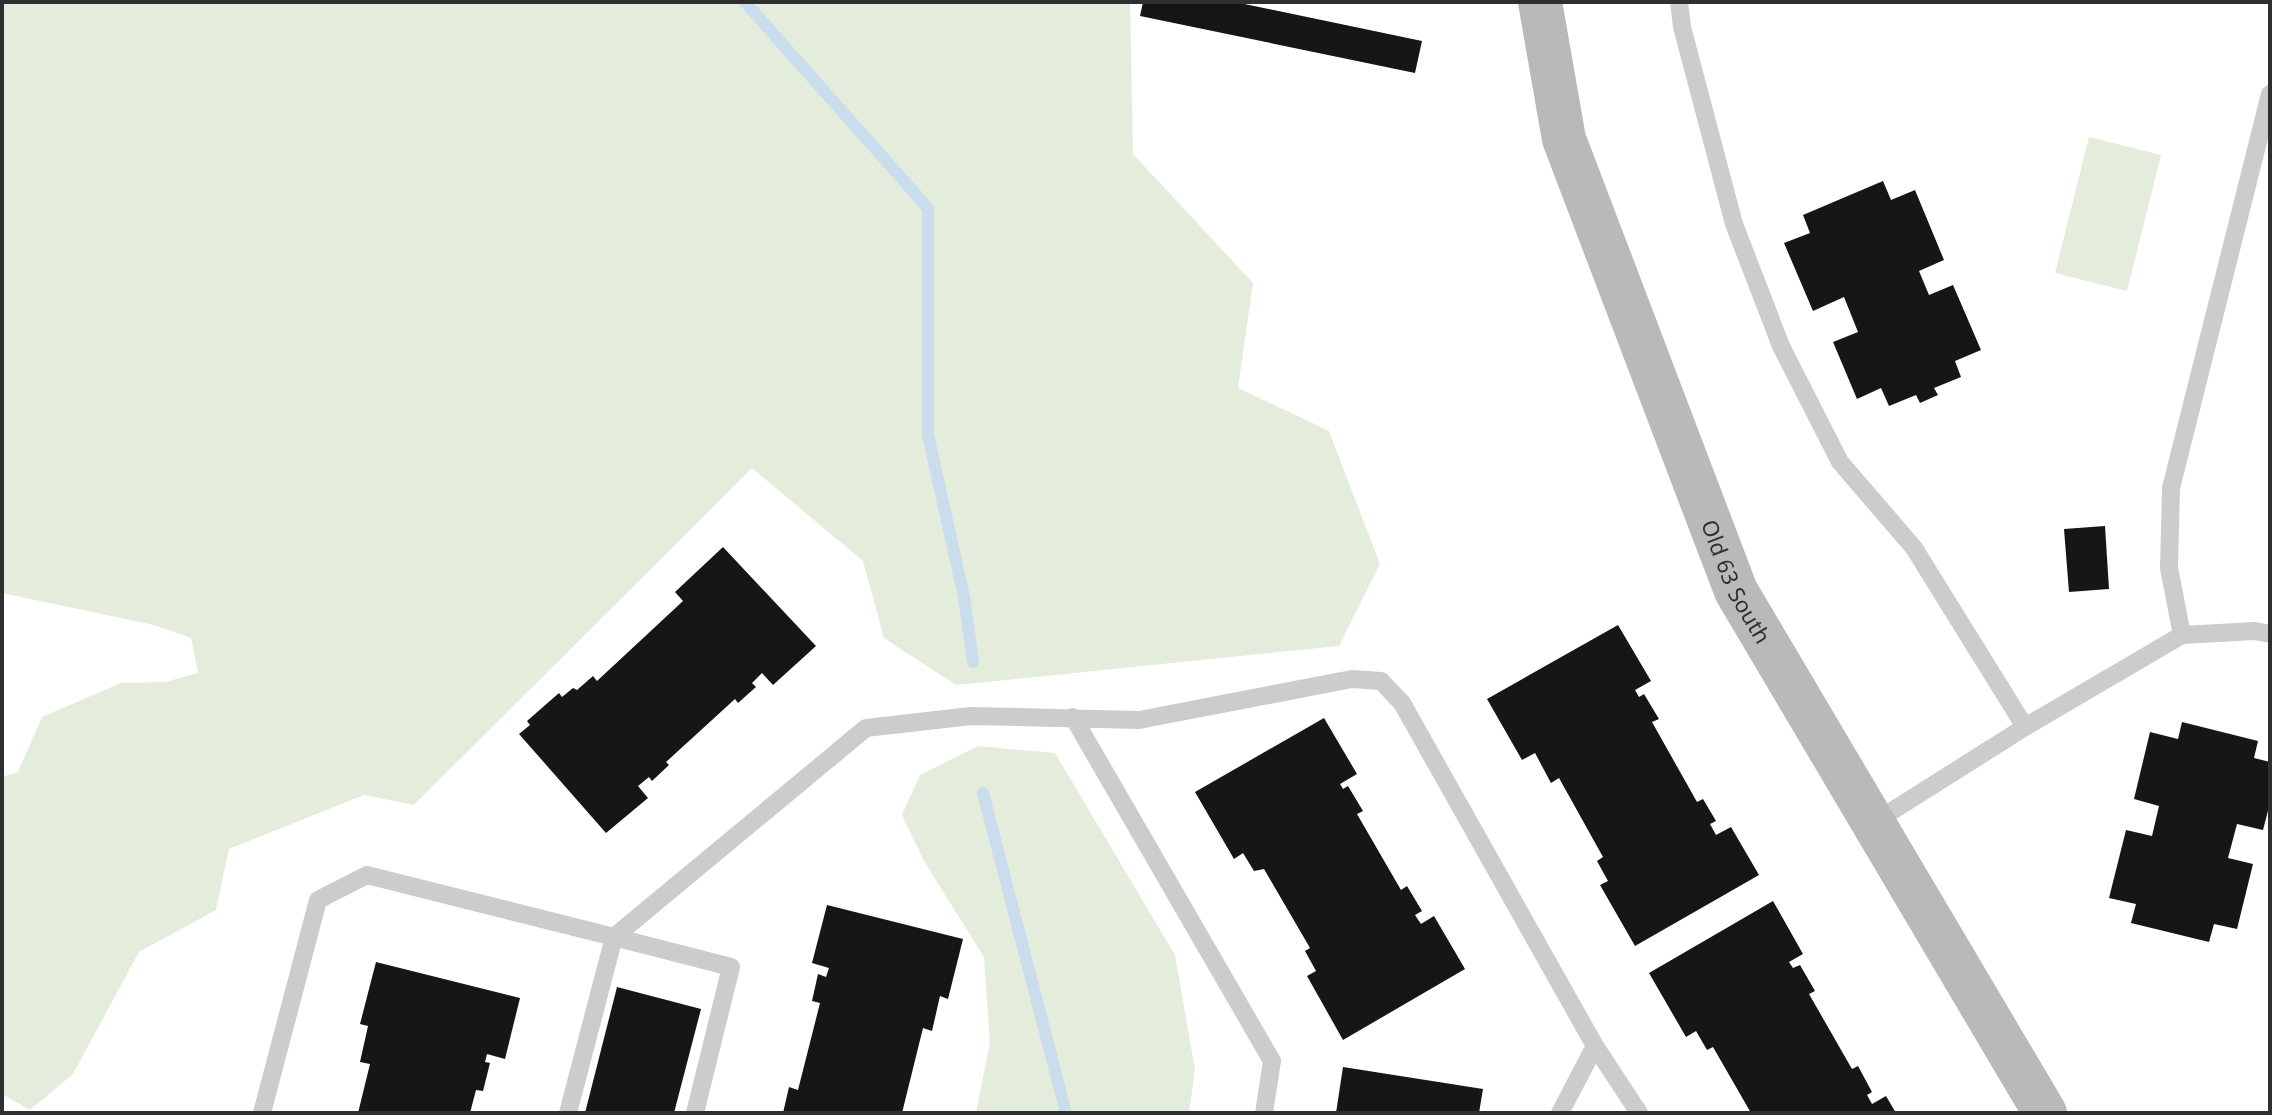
<svg xmlns="http://www.w3.org/2000/svg" width="2272" height="1115" viewBox="0 0 2272 1115" font-family="'Noto Sans',sans-serif">
	<style>
		.green { fill: #e4ecdc }
		.lines { fill: none; stroke-linecap: round; stroke-linejoin: round }
		.stream { stroke: #c9ddec; stroke-width: 12 }
		.building { fill: #161616 }
		.lane { stroke: #ccc; stroke-width: 18 }
		.secondary { stroke: #b9b9b9; stroke-width: 44 }
		.labels { text-anchor: middle; dominant-baseline: central; stroke-width: 8; stroke-linejoin: round; paint-order: stroke }
		.street-label { font-size: 22px; fill: #2f2f2f; stroke: #fff }
	</style>
	<rect width="100%" height="100%" fill="#fff"/>
	<path class="green" d="M2 2H1130L1133 154 1253 283 1238 388 1329 431 1380 564 1339 646 956 685 884 638 863 561 752 468 414 805 364 795 229 849 216 910 139 952 73 1074 30 1110 2 1094V777L18 772 42 717 121 683 165 682 198 673 191 638 154 625 2 593Z
		M2089 137 2161 155 2127 291 2055 273Z
		M978 746 1055 753 1175 955 1195 1070 1189 1113H976L990 1043 984 957 924 861 902 815 920 775Z"/>
	<g class="lines">
		<path class="stream" d="M745 2 928 208V435L964 597 973 662
			M983 793 1066 1113"/>
	</g>
	<path class="building" d="M1143 2H1235L1422 41 1415 73 1140 16Z
		M1883 181 1891 200 1915 190 1944 260 1919 271 1929 295 1953 285 1981 350 1955 361 1961 377 1934 388 1938 395 1920 403 1916 395 1889 406 1881 388 1857 399 1833 342 1858 332 1844 297 1813 311 1784 243 1810 233 1803 215Z
		M2105 526 2109 589 2069 592 2064 529Z
		M723 547 816 646 773 685 762 673 752 683 756 687 738 703 735 699 666 762 669 765 652 781 649 777 638 786 648 798 606 833 519 734 530 725 527 721 559 693 562 697 573 688 577 690 593 676 597 681 683 601 675 592Z
		M1618 625 1651 681 1635 690 1639 697 1644 694 1659 719 1652 722 1697 802 1703 799 1716 821 1710 824 1716 835 1731 827 1759 875 1635 946 1600 885 1608 881 1597 861 1603 857 1559 778 1551 783 1535 753 1522 760 1487 699Z
		M1324 718 1357 774 1340 784 1343 789 1348 786 1363 811 1357 814 1401 890 1407 886 1422 911 1415 915 1421 924 1434 916 1465 969 1343 1040 1307 976 1316 971 1305 951 1310 948 1264 869 1254 871 1243 853 1234 859 1195 792Z
		M2182 722 2258 741 2254 758 2270 762V803L2263 830 2237 824 2228 858 2253 864 2237 929 2214 924 2209 942 2131 923 2136 904 2109 898 2126 830 2152 836 2159 806 2134 799 2150 732 2178 739Z
		M1773 901 1803 954 1789 962 1793 968 1800 965 1815 991 1809 994 1852 1069 1858 1066 1872 1092 1867 1095 1872 1104 1886 1096 1896 1113H1751L1713 1047 1707 1050 1696 1031 1686 1037 1649 973Z
		M827 905 963 939 948 999 940 996 932 1031 923 1028 902 1113H783L789 1087 798 1090 820 1003 812 1001 818 974 826 977 829 968 812 963Z
		M376 962 520 998 505 1059 487 1054 485 1062 490 1063 483 1091 476 1090 470 1113H358L370 1064 360 1062 368 1026 360 1024Z
		M617 987 701 1009 674 1113H585Z
		M1343 1067 1483 1089 1479 1113H1336Z"/>
	<g class="lines">
		<path class="lane" d="M1679 2 1682 27 1734 224 1781 346 1840 462 1914 548 2025 727
			M2182 635 2169 568 2171 488 2270 94
			M1073 717 1272 1061 1264 1113
			M1873 823 2025 727 2182 635 2255 631 2270 634
			M262 1113 318 900 367 875 614 937 866 728 971 716 1139 720 1352 679 1381 681 1402 703 1595 1046 1639 1113
			M568 1113 614 937 731 967 695 1113
			M1560 1113 1595 1046"/>
		<path class="secondary" id="s1" d="M1540 2 1564 139 1736 591 2045 1113"/>
	</g>
	<g class="labels">
		<g class="street-label">
			<text stroke="none"><textPath href="#s1" startOffset="614">Old 63 South</textPath></text>
		</g>
	</g>
	<rect width="2272" height="1115" fill="none" stroke="#2f2f2f" stroke-width="8"/>
</svg>
